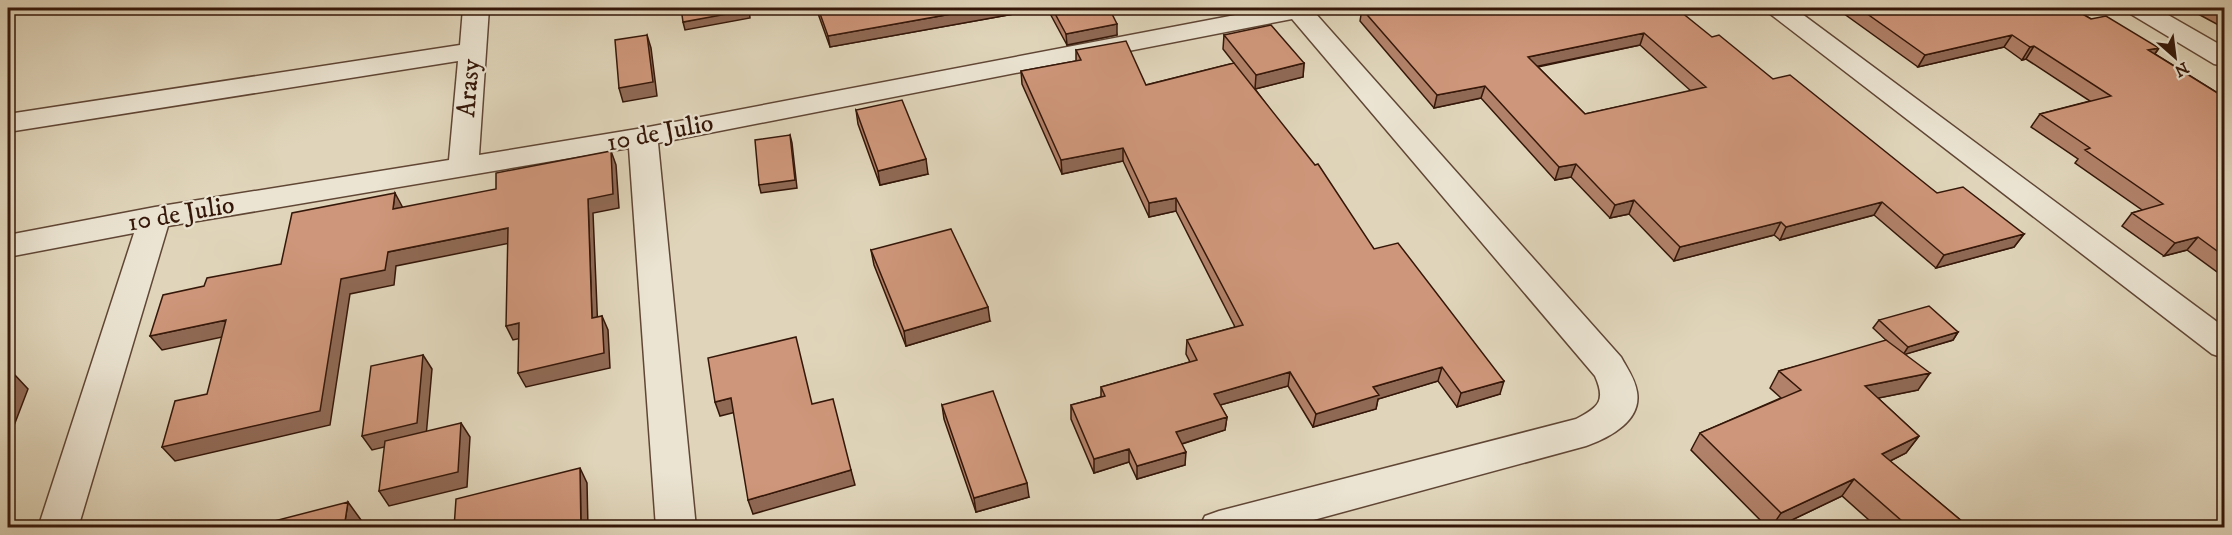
<svg xmlns="http://www.w3.org/2000/svg" width="2232" height="535" viewBox="0 0 2232 535" font-family="'IM FELL DW Pica',serif">
	<style>
		.lines { fill: none; stroke-linecap: round; stroke-linejoin: round }
		.minor-casing { stroke: #604635; stroke-width: 3 }
		.minor { fill: #ebe4d2; fill-rule: evenodd }
		.wall { fill: #b18169; stroke: #351709; stroke-width: 1.5; fill-rule: evenodd }
		.shaded-wall { fill: #906955; stroke: #351709; stroke-width: 1.5 }
		.building { fill: #ce967a; stroke: #351709; stroke-width: 1.5; fill-rule: evenodd }
		.labels { text-anchor: middle; dominant-baseline: central; stroke-width: 4.5; stroke-linejoin: round; paint-order: stroke }
		.street-label { font-size: 26px; fill: #351709; stroke: #ebe4d2 }
	</style>
	<rect width="100%" height="100%" fill="#e0d5ba"/>
	<filter id="stains"><feTurbulence type="fractalNoise" baseFrequency=".00333" numOctaves="4"/><feColorMatrix values="0 0 0 0 .2 0 0 0 0 .09 0 0 0 0 .02 0 0 0 .5 -.17"/></filter>
	<radialGradient id="worn" r=".72"><stop offset=".6" stop-color="#630" stop-opacity="0"/><stop offset="1" stop-color="#630" stop-opacity=".3"/></radialGradient>
	<g class="lines">
		<g class="minor-casing">
			<path id="minor" d="M463 8H489L479 155 643 128 1272 8H1323L1319 13 1316 14 1621 357C1627 368 1635 379 1637 392 1642 421 1609 438 1586 446L1284 528H1199L1205 516 1219 511 1576 419C1599 407 1606 401 1595 376L1292 19 658 143 696 528H656L629 148 168 226 78 528H38L134 233 8 257V235L155 207 449 160 458 61 8 132V114L460 45Z
				M1765 8H1794L2224 327V358L2212 354 1769 13Z
				M2125 8H2156L2224 47V66L2214 64 2129 13Z"/>
		</g>
		<use href="#minor" class="minor"/>
	</g>
	<path class="wall" d="M816 8H1135L1111 12 1117 35 1067 45 1047 8 830 47Z
		M1836 8H2072L2091 19 2159 48 2155 54 2224 97V277L2187 250 2164 256 2122 226 2132 213 2142 210 2075 163 2078 159 2031 127 2040 114 2090 101 2026 59 2022 60 2004 47 1918 67Z
		M2187 8H2224V28Z
		M1362 9 1712 37 1937 193 2024 234 2014 247 1936 268 1874 215 1780 240 1774 235 1674 261 1629 214 1610 218 1571 177 1555 180 1481 98 1434 108 1360 21ZM1640 45 1691 91 1585 114 1538 67Z
		M1224 35 1304 63 1303 77 1255 89 1374 249 1500 394 1457 407 1438 381 1378 399 1376 409 1313 427 1288 386 1220 405 1227 417 1225 430 1182 444 1185 465 1137 479 1129 462 1094 473 1071 419V405L1101 397V387L1190 362 1186 354 1187 340 1235 327 1176 211 1149 217 1123 161 1062 174 1022 84 1021 71 1076 61V50L1146 85 1234 63 1223 49Z
		M856 110 928 174 880 185 858 124Z
		M871 250 990 321 906 346 874 265Z
		M1879 320 1958 332 1953 340 1905 354 1918 390 1878 398 1919 436 1906 453 1890 461 1970 528H1878L1842 496 1775 528H1768L1691 450 1700 433 1781 398 1770 388 1779 371 1888 342 1873 328Z
		M942 405 1029 497 976 512 944 419Z"/>
	<path class="shaded-wall" d="M748 8H749L750 18 685 30 683 22Z
		M985 8H1047L830 47 828 36Z
		M1106 8H1135L1106 13Z
		M1117 24V35L1067 45 1066 34Z
		M1644 33 1640 45 1524 69 1528 57Z
		M647 35 651 48 657 96 623 102 619 88Z
		M2012 35 2004 47 1918 67 1925 55Z
		M2034 46 2026 59 2022 60 2030 47Z
		M2159 48 2150 60 2148 50Z
		M1304 63 1303 77 1255 89 1256 75Z
		M1485 86 1481 98 1434 108 1437 95Z
		M790 135 792 143 797 188 761 193 759 185Z
		M1123 148V161L1062 174 1061 160Z
		M611 151 616 165 619 208 593 213 598 332 592 318 588 199Z
		M926 159 928 174 880 185 878 171Z
		M1576 164 1571 177 1555 180 1559 167Z
		M395 193 403 208 393 209Z
		M1176 198V211L1149 217V203Z
		M1634 200 1629 214 1610 218 1615 205Z
		M1882 202 1874 215 1780 240 1786 227Z
		M1781 222 1774 235 1674 261 1680 247Z
		M508 228 515 242 396 266 394 285 350 294 330 425 175 461 162 447 341 279 388 252Z
		M2024 234 2014 247 1936 268 1944 255Z
		M2198 237 2187 250 2164 256 2175 243Z
		M988 307 990 321 906 346 904 331Z
		M602 316 608 330 610 368 526 387 518 373Z
		M226 320 236 334 162 350 150 336Z
		M519 323 526 337 513 340 506 326Z
		M1958 332 1953 340 1903 355 1908 347Z
		M423 355 432 369 426 437 372 450 362 436Z
		M1442 367 1438 381 1378 399 1376 409 1313 427 1316 414 1373 387Z
		M1290 372 1288 386 1213 407 1214 394Z
		M1930 373 1918 390 1854 403 1865 386Z
		M14 374 28 389 10 436H8V391Z
		M1504 381 1500 394 1457 407 1461 393Z
		M731 398 736 412 720 416 715 402Z
		M1227 417 1225 430 1175 446 1176 432Z
		M461 423 470 437 467 487 389 506 379 491Z
		M1919 436 1906 453 1870 471 1882 454Z
		M1129 449V462L1094 473V459Z
		M1186 452 1185 465 1137 479V466Z
		M580 468 587 483 588 528H581Z
		M851 470 855 485 753 514 748 500Z
		M1854 479 1842 496 1775 528H1771L1781 513Z
		M1027 483 1029 497 976 512 974 498Z
		M348 502 361 520 360 528H344Z"/>
	<path class="building" d="M681 8H748L749 10 683 22Z
		M818 8H985L828 36Z
		M1052 8H1109L1117 24 1066 34Z
		M1368 8H1676L1712 37 1719 35 1773 79 1790 75 1937 193 1963 187 2024 234 1944 255 1882 202 1786 227 1781 222 1680 247 1634 200 1615 205 1576 164 1559 167 1485 86 1437 95 1362 9ZM1644 33 1706 87 1585 114 1528 57Z
		M1859 8H2072L2091 19 2106 16 2159 48 2148 50 2224 97V256L2198 237 2175 243 2132 213 2163 204 2085 150 2090 148 2040 114 2111 96 2034 46 2030 47 2012 35 1925 55Z
		M1271 25 1304 63 1256 75 1224 35Z
		M647 35 653 82 619 88 615 40Z
		M1126 41 1146 85 1234 63 1315 165 1318 164 1374 249 1398 243 1504 381 1461 393 1442 367 1373 387 1379 395 1316 414 1290 372 1214 394 1227 417 1176 432 1186 452 1137 466 1129 449 1094 459 1071 405 1105 396 1101 387 1197 360 1187 340 1243 325 1176 198 1149 203 1123 148 1061 160 1021 71 1081 60 1076 50Z
		M902 100 926 159 878 171 856 110Z
		M790 135 795 180 759 185 755 140Z
		M611 151 613 194 588 199 592 318 602 316 604 353 518 373 519 323 506 326 508 228 388 252 385 270 341 279 320 411 162 447 175 401 207 394 226 320 150 336 163 295 204 286 207 278 281 264 292 213 395 193 393 209 496 189V173Z
		M951 229 988 307 904 331 871 250Z
		M1929 306 1958 332 1908 347 1879 320Z
		M796 337 812 404 833 399 851 470 748 500 731 398 715 402 708 358Z
		M1886 340 1930 373 1865 386 1919 436 1882 454 1970 528H1910L1854 479 1781 513 1700 433 1801 390 1779 371Z
		M423 355 417 423 362 436 371 366Z
		M14 374 8 391V376Z
		M993 391 1027 483 974 498 942 405Z
		M461 423 458 472 379 491 385 441Z
		M580 468 581 528H454L456 499Z
		M348 502 344 528H247Z"/>
	<g class="labels">
		<g class="street-label">
			<text transform="translate(469 88) rotate(-85)">Arasy</text>
			<text transform="translate(660 133) rotate(-11)">10 de Julio</text>
			<text transform="translate(181 214) rotate(-10)">10 de Julio</text>
		</g>
	</g>
	<rect width="2232" height="535" fill="none" stroke="#e0d5ba" stroke-width="30"/>
	<rect x="9" y="9" width="2214" height="517" fill="none" stroke="#351709" stroke-width="3"/>
	<rect x="15" y="15" width="2202" height="505" fill="none" stroke="#351709" stroke-width="1.5"/>
	<g transform="translate(2175 57) rotate(152)" stroke="#ebe4d2" stroke-width="4.5" paint-order="stroke">
	<path d="M0-4.5L10 22L0 15L-10 22Z" fill="#351709"/>
	<text y="-9" font-size="16" font-weight="bold" text-anchor="middle" fill="#351709">N</text>
	</g>
	<rect width="100%" height="100%" filter="url(#stains)"/>
	<rect width="100%" height="100%" fill="url(#worn)"/>
</svg>
